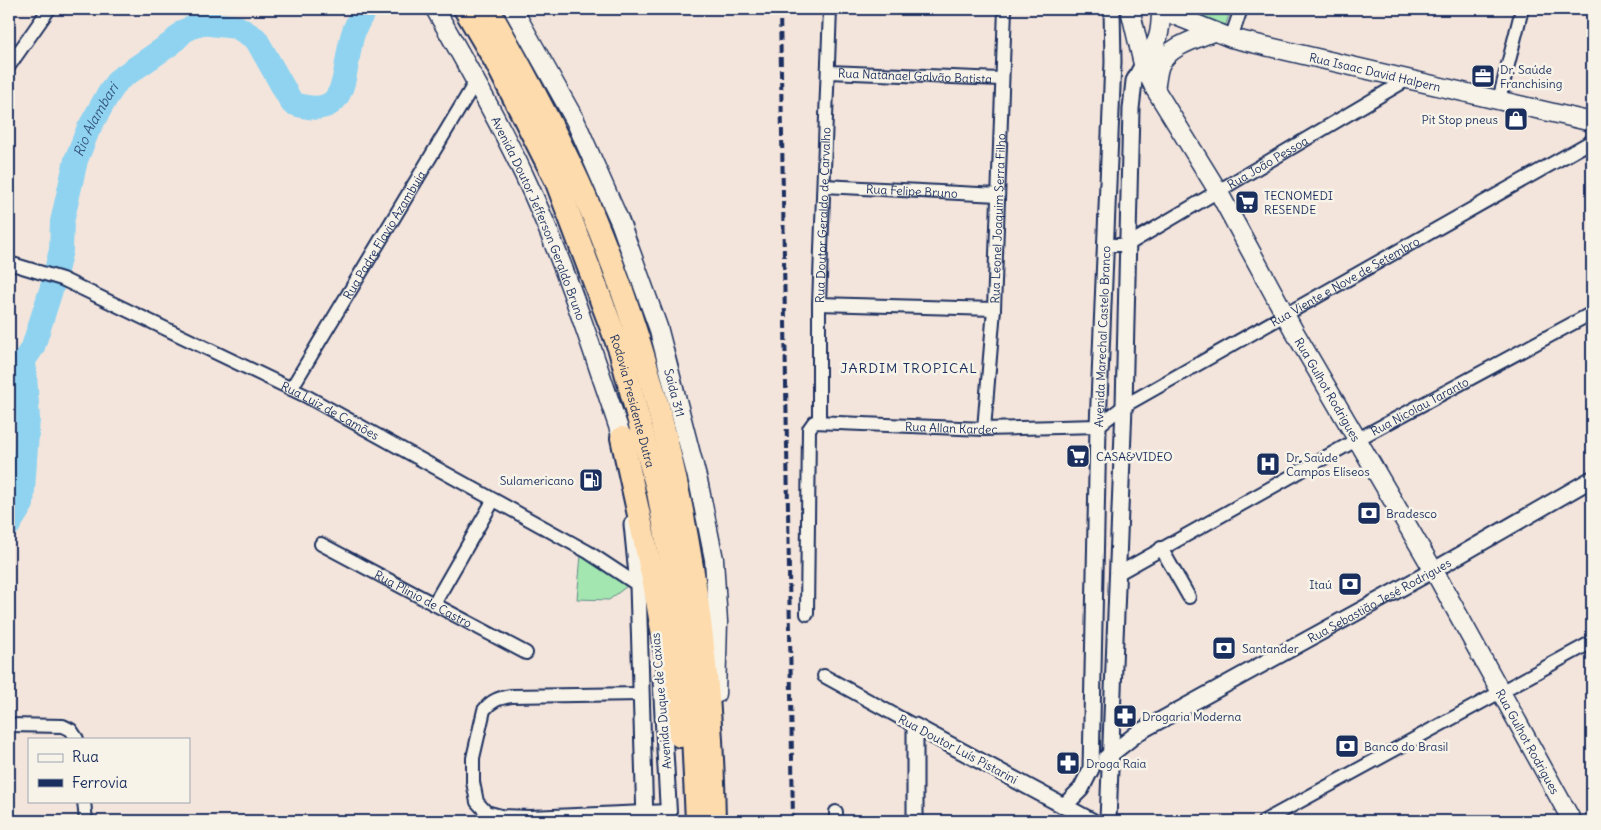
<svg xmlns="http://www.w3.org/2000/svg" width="1601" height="830" viewBox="0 0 1601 830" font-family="Delius,sans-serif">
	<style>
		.green { fill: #a4e6b0; stroke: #608a87 }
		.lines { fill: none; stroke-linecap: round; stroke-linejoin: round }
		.river { stroke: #8fd3f0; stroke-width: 24 }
		.minor-casing { stroke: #1b2f5e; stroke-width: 16 }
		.tertiary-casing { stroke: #1b2f5e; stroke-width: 19 }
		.secondary-casing { stroke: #1b2f5e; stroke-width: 21 }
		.motorway-casing { stroke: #1b2f5e; stroke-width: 26 }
		.minor { stroke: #f7f3e8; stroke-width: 12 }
		.tertiary { stroke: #f7f3e8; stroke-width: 15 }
		.secondary { stroke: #f7f3e8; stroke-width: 18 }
		.motorway { stroke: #fedbac; stroke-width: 22 }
		.rail { stroke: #1b2f5e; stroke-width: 4; stroke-dasharray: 8 4; stroke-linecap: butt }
		.labels { text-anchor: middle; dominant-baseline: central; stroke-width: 5; stroke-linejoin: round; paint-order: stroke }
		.poi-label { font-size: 12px; fill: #1b2f5e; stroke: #f7f3e8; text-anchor: start }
		.street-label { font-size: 12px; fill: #1b2f5e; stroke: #f7f3e8 }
		.water-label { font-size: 14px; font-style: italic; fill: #385882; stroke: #f7f3e8 }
		.neighbourhood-label { font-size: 14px; letter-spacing: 1px; fill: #1b2f5e; stroke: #f7f3e8 }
	</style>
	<rect width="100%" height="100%" fill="#f4e5dc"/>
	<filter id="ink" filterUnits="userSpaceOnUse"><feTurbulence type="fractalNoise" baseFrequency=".02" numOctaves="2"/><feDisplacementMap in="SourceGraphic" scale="10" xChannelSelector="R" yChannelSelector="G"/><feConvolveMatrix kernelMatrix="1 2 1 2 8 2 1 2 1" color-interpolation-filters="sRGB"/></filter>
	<g filter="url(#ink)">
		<path class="green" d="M1193 9H1231L1225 27 1199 16Z
			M581 555 631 583 609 600 577 599Z"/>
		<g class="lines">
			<path class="river" id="s1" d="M9 525 22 504 28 419 24 360 33 347 52 287 61 250 62 222 76 160 88 130 106 98 118 80 172 43 184 31 201 23 237 27 256 39 292 103C349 123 342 76 352 37 355 26 360 17 366 9"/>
			<g class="minor-casing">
				<g id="minor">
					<path d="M1231 38 1241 9"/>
					<path d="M9 66 49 9"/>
					<path id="s2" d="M829 72 1001 79"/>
					<path d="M1499 100 1522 9"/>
					<path id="s3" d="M824 186 998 195"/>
					<path id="s4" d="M1106 245H1127L1408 79"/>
					<path id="s5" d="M9 263 62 279 306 396 588 552 638 585"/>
					<path d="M819 304 994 309"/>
					<path id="s6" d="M291 389 476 81"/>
					<path id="s7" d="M819 421V304L830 9"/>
					<path id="s8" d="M984 429 994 309 1005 9"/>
					<path id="s9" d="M321 544 526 653"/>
					<path d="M1161 548 1189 597"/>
					<path id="s10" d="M1117 574 1358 439 1592 313"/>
					<path d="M434 604 493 501"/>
					<path id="s11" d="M807 614 809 429 814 422 984 429 1098 426 1124 406 1592 141"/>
					<path d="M824 676 915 726"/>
					<path d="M642 694 511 696C499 698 492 700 484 710L473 758V782L477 802 486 812 501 816 530 817 668 811"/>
					<path d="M9 725 63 726 71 730 77 739"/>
					<path d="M84 801 86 821"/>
					<path d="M836 812V821"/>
					<path d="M1264 821 1592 642"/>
				</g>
			</g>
			<g class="tertiary-casing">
				<g id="tertiary">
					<path d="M632 524 638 585 645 821"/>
					<path d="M661 680 669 821"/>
					<path id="s12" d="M1106 758 1139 732 1434 570 1592 479"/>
					<path id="s13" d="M1064 806 1081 789 1091 769 1098 426 1113 62 1112 9"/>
					<path d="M915 821V726L1092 821"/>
					<path d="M1108 821 1124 406 1131 109 1134 81 1143 64"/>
				</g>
			</g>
			<g class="secondary-casing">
				<g id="secondary">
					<path id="s14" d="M435 9C466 63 497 118 524 175 564 260 592 349 622 438"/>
					<path id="s15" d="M513 9 575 120 620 222 658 327 699 485 714 559 718 622 716 694"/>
					<path id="s16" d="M1130 9 1143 64 1155 89 1218 191 1294 331 1438 578 1572 821"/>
					<path id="s17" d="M1163 9 1176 16 1231 38 1592 122"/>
					<path d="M1143 64C1158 43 1161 35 1161 9"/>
					<path d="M1155 89C1157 81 1157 72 1160 65 1169 46 1196 39 1213 32"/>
				</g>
			</g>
			<g class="motorway-casing">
				<g id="motorway">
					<path id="s18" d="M465 9 496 62 556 180 620 350 658 492 680 609 692 713 697 821"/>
					<path d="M488 9C524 72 559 136 588 203 671 398 711 610 714 821"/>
					<path d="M622 438 654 583 680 736"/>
				</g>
			</g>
			<use href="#minor" class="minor"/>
			<use href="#tertiary" class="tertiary"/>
			<use href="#secondary" class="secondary"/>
			<use href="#motorway" class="motorway"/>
			<path class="rail" d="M780 9 793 821"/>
		</g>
	</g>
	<defs>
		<g id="office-square" transform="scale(1.25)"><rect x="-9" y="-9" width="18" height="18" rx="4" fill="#1b2f5e" stroke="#f7f3e8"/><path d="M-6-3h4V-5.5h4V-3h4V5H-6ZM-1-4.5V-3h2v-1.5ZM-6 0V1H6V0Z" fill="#fff"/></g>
		<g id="shop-square" transform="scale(1.25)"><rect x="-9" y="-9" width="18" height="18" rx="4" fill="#1b2f5e" stroke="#f7f3e8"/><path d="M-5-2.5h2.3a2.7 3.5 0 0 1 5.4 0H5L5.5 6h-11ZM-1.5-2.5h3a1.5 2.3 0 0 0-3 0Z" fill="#fff"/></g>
		<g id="supermarket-square" transform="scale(1.25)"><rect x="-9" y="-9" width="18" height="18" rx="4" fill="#1b2f5e" stroke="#f7f3e8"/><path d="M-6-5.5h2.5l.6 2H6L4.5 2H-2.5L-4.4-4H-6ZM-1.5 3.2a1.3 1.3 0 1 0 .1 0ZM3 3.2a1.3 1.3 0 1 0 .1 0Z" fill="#fff"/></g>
		<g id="hospital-square" transform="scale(1.25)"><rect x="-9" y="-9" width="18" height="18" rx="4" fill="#1b2f5e" stroke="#f7f3e8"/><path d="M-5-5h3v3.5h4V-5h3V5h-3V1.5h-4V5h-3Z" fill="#fff"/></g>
		<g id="fuel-square" transform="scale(1.25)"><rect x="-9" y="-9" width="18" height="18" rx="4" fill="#1b2f5e" stroke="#f7f3e8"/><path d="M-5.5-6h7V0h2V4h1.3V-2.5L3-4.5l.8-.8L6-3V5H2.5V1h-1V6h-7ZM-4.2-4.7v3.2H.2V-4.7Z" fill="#fff"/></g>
		<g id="bank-square" transform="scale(1.25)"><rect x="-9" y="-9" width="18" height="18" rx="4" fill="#1b2f5e" stroke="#f7f3e8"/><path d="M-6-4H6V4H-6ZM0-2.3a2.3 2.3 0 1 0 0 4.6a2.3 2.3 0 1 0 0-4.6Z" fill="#fff"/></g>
		<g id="pharmacy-square" transform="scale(1.25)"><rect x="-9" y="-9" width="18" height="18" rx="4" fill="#1b2f5e" stroke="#f7f3e8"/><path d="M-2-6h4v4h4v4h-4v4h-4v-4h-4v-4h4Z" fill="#fff"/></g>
	</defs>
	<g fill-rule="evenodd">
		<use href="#office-square" x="1483" y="76"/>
		<use href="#shop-square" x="1516" y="119"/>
		<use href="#supermarket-square" x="1247" y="202"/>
		<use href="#supermarket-square" x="1078" y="456"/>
		<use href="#hospital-square" x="1268" y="464"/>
		<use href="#fuel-square" x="591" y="480"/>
		<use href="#bank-square" x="1369" y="513"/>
		<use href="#bank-square" x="1350" y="584"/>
		<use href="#bank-square" x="1224" y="648"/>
		<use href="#pharmacy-square" x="1125" y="716"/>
		<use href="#bank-square" x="1347" y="746"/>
		<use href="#pharmacy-square" x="1068" y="763"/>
	</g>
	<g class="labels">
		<g class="poi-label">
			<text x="1500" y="69">Dr. Saúde<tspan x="1500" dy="14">Franchising</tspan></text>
			<text x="1498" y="119" text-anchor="end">Pit Stop pneus</text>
			<text x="1264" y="195">TECNOMEDI<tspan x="1264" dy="14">RESENDE</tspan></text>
			<text x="1096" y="456">CASA&amp;VIDEO</text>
			<text x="1286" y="457">Dr. Saúde<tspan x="1286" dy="14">Campos Elíseos</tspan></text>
			<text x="574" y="480" text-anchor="end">Sulamericano</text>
			<text x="1386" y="513">Bradesco</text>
			<text x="1332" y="584" text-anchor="end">Itaú</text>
			<text x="1242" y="648">Santander</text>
			<text x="1142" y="716">Drogaria Moderna</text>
			<text x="1364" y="746">Banco do Brasil</text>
			<text x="1086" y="763">Droga Raia</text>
		</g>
		<g class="street-label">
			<text stroke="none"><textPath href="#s17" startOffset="222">Rua Isaac David Halpern</textPath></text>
			<text stroke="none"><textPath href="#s2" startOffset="86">Rua Natanael Galvão Batista</textPath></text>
			<text stroke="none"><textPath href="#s4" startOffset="184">Rua João Pessoa</textPath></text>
			<text stroke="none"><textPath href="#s3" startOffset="88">Rua Felipe Bruno</textPath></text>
			<text stroke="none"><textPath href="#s7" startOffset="206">Rua Doutor Geraldo de Carvalho</textPath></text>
			<text stroke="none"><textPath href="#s14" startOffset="234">Avenida Doutor Jefferson Geraldo Bruno</textPath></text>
			<text stroke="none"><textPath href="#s8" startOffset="211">Rua Leonel Joaquim Serra Filho</textPath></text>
			<text stroke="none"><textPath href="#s6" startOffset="180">Rua Padre Flavio Azambuja</textPath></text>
			<text stroke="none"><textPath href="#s11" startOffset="764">Rua Viente e Nove de Setembro</textPath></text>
			<text stroke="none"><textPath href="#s13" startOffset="479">Avenida Marechal Castelo Branco</textPath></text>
			<text stroke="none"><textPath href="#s16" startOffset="431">Rua Gulhot Rodrigues</textPath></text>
			<text stroke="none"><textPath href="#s15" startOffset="418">Saída 311</textPath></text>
			<text stroke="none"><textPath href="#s18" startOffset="428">Rodovia Presidente Dutra</textPath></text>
			<text stroke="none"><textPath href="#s10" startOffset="346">Rua Nicolau Taranto</textPath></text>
			<text stroke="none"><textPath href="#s5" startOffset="354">Rua Luiz de Camões</textPath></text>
			<text stroke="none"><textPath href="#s11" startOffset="331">Rua Allan Kardec</textPath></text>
			<text stroke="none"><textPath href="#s9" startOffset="116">Rua Plinio de Castro</textPath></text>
			<text stroke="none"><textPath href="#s12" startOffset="316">Rua Sebastião Jesé Rodrigues</textPath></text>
			<text transform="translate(661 701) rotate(-95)">Avenida Duque de Caxias</text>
			<text stroke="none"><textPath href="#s16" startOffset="836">Rua Gulhot Rodrigues</textPath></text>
			<text transform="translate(958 749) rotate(28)">Rua Doutor Luís Pistarini</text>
		</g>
		<g class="water-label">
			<text stroke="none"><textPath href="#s1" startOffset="422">Rio Alambari</textPath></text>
		</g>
		<g class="neighbourhood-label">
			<text x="909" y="368">JARDIM TROPICAL</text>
		</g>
	</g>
	<rect width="1601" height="830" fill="none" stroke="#f7f3e8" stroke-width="30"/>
	<rect x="15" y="15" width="1571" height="800" fill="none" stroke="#1b2f5e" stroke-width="2" filter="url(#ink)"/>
	<rect x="28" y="738" width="162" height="65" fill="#f7f3e8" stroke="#9fa5b1"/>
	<rect x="38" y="754" width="25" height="8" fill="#f7f3e8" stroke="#9fa5b1"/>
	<text x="72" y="762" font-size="15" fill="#1b2f5e">Rua</text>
	<rect x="38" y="779" width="25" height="8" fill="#1b2f5e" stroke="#9fa5b1"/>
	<text x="72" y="788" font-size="15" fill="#1b2f5e">Ferrovia</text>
</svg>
